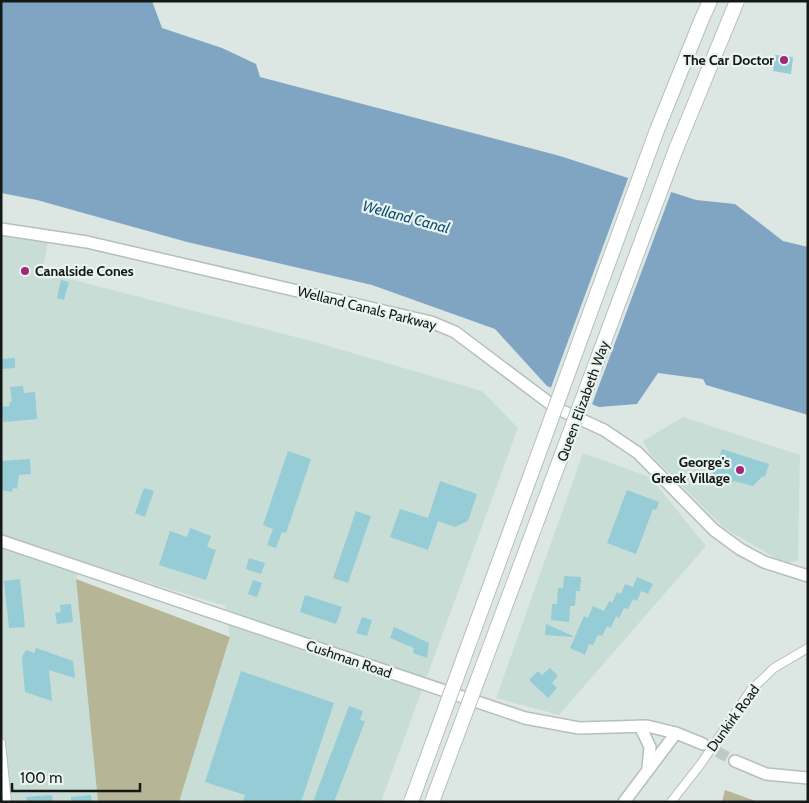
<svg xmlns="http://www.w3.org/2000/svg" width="809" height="803" viewBox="0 0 809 803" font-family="Cabin,sans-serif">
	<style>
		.built { fill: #c9ddd7 }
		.green { fill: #b6b696 }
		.water { fill: #80a5c2 }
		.pier { fill: #dce7e3 }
		.building { fill: #95ccd5 }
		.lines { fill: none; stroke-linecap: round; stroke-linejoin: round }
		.secondary-tunnel { stroke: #bec8c4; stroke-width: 11; stroke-dasharray: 11 5.5; stroke-linecap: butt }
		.street-casing { stroke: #b5bfbc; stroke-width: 10 }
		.secondary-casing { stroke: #b5bfbc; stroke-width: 14 }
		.highway-casing { stroke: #b5bfbc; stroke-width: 16 }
		.street { stroke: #fff; stroke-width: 8 }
		.secondary { stroke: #fff; stroke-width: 11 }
		.highway { stroke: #fff; stroke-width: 14 }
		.highway-bridge-casing { stroke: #b5bfbc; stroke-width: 16; stroke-linecap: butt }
		.highway-bridge { stroke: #fff; stroke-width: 14 }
		.poi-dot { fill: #a2267b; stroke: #e9f4f1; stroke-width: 2 }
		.labels { text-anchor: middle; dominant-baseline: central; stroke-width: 4.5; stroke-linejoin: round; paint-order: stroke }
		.poi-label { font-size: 14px; font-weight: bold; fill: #141817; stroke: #e9f4f1; text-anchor: end }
		.street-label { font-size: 14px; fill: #141817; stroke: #e9f4f1 }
		.water-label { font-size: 15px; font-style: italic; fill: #0d4c73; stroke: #e9f4f1 }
	</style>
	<rect width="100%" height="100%" fill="#dce7e3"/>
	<path class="built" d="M1 236 48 242 42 272 315 342 482 391 518 428 381 802H179L230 638 225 606 81 562 76 579 98 802H1Z
		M683 417 800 455 798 561 784 563 724 528 651 455 643 441Z
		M583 453 650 477 706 546 559 715 496 698Z"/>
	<path class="green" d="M76 579 230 637 179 802H98Z
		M725 790 758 802H722Z"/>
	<path class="water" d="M1 1H152L162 28 222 48 256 64 260 77 560 156 696 200 735 204 783 241 808 247V415L706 385 703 379 658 373 637 404 599 407 547 386 495 329 372 285 187 242 37 200 1 193Z"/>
	<path class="pier" d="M629 176 672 190 591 407 550 390Z"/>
	<path class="building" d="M775 55 793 57 791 74 773 71Z
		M61 280 69 282 64 300 57 298Z
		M15 358V368L1 369V359Z
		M23 386 24 393 35 392 37 419 3 422 1 407 10 406 9 402H12L10 387Z
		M722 449 769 464 765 477 763 476 753 486 734 481 730 484 711 479Z
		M288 451 311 459 286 533 282 532 276 548 267 545 273 529 263 525Z
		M30 459 31 474 19 475 17 489 13 488 12 492 1 490V461Z
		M440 481 477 494 468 521 455 527 438 521 428 550 390 537 400 509 428 518Z
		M144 488 154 491 145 517 135 513Z
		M627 490 659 502 656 510 653 509 636 554 607 543Z
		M356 511 371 516 348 583 333 578Z
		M190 528 211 536 207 547 216 550 206 580 159 565 170 531 187 537Z
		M249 558 265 563 261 574 246 569Z
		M564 576 581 577 580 591H576L575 606H570L569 622 551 620 552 604H557L558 588H563Z
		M637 577 653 584 648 594 641 591 637 601 633 599 628 609 624 608 619 618 616 616 611 628 607 626 602 636 598 635 593 645 589 644 585 655 570 648 584 616 588 618 593 606 604 611 609 601 612 603 617 592 621 594 625 584 633 587Z
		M20 579 25 627 9 628 4 581Z
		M253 580 262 583 257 597 248 594Z
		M305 595 342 607 336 624 300 612Z
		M71 604 73 622 57 624 55 613 61 612 60 605Z
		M362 617 372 620 367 636 356 633Z
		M546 624 573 636V637L545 635Z
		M394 627 429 643 427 658 413 653 414 648 390 638Z
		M36 648 73 661 75 678 49 670 52 701 25 692 22 657 26 650 34 653Z
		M550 668 558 676 552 683 557 688 548 698 529 680 538 671 542 675Z
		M241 671 334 703 301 802H243L245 795 205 782Z
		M349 706 363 711 360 720 365 721 334 802H313Z
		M52 795 53 802H27L26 797Z
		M91 795 92 802H71V797Z"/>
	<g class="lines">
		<path class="secondary-tunnel" d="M703 744 735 761"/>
		<g class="street-casing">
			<path id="street" d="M1 743 7 802
				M671 802 700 765 751 690 774 668 808 648"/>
		</g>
		<g class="secondary-casing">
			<path id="secondary" d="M1 229 87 242 431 322 455 332 556 408 604 430 638 453 714 530 740 549 764 562 808 576
				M1 541 525 718 579 728 647 726 676 733 703 744
				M640 726 650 747 648 768
				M735 761 766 774 808 778
				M624 802 676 733"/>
		</g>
		<g class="highway-casing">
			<path id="highway" d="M701 21 710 1"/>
		</g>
		<use href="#street" class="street"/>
		<use href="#secondary" class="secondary"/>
		<use href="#highway" class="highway"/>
		<g class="highway-bridge-casing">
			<path id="highway-bridge" d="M411 802 657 130 701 21
				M432 802 676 149 737 1"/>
		</g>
		<use href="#highway-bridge" class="highway-bridge"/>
	</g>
	<g class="poi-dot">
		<circle cx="784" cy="60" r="5"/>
		<circle cx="25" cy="271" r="5"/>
		<circle cx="740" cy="470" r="5"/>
	</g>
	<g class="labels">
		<g class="poi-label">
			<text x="774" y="60">The Car Doctor</text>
			<text x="35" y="271" text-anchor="start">Canalside Cones</text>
			<text x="730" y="462">George's<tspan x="730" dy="16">Greek Village</tspan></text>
		</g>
		<g class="street-label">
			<text transform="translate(367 308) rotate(14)">Welland Canals Parkway</text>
			<text transform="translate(583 401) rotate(-70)">Queen Elizabeth Way</text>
			<text transform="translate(349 659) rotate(19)">Cushman Road</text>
			<text transform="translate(733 718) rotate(-54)">Dunkirk Road</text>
		</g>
		<g class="water-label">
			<text transform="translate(406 217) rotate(15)">Welland Canal</text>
		</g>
	</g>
	<rect width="809" height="803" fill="none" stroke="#141817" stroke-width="5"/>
	<path d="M12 783v8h128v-8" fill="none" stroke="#141817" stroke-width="2.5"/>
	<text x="20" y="783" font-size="15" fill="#141817" stroke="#e9f4f1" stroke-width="4" paint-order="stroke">100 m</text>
</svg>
